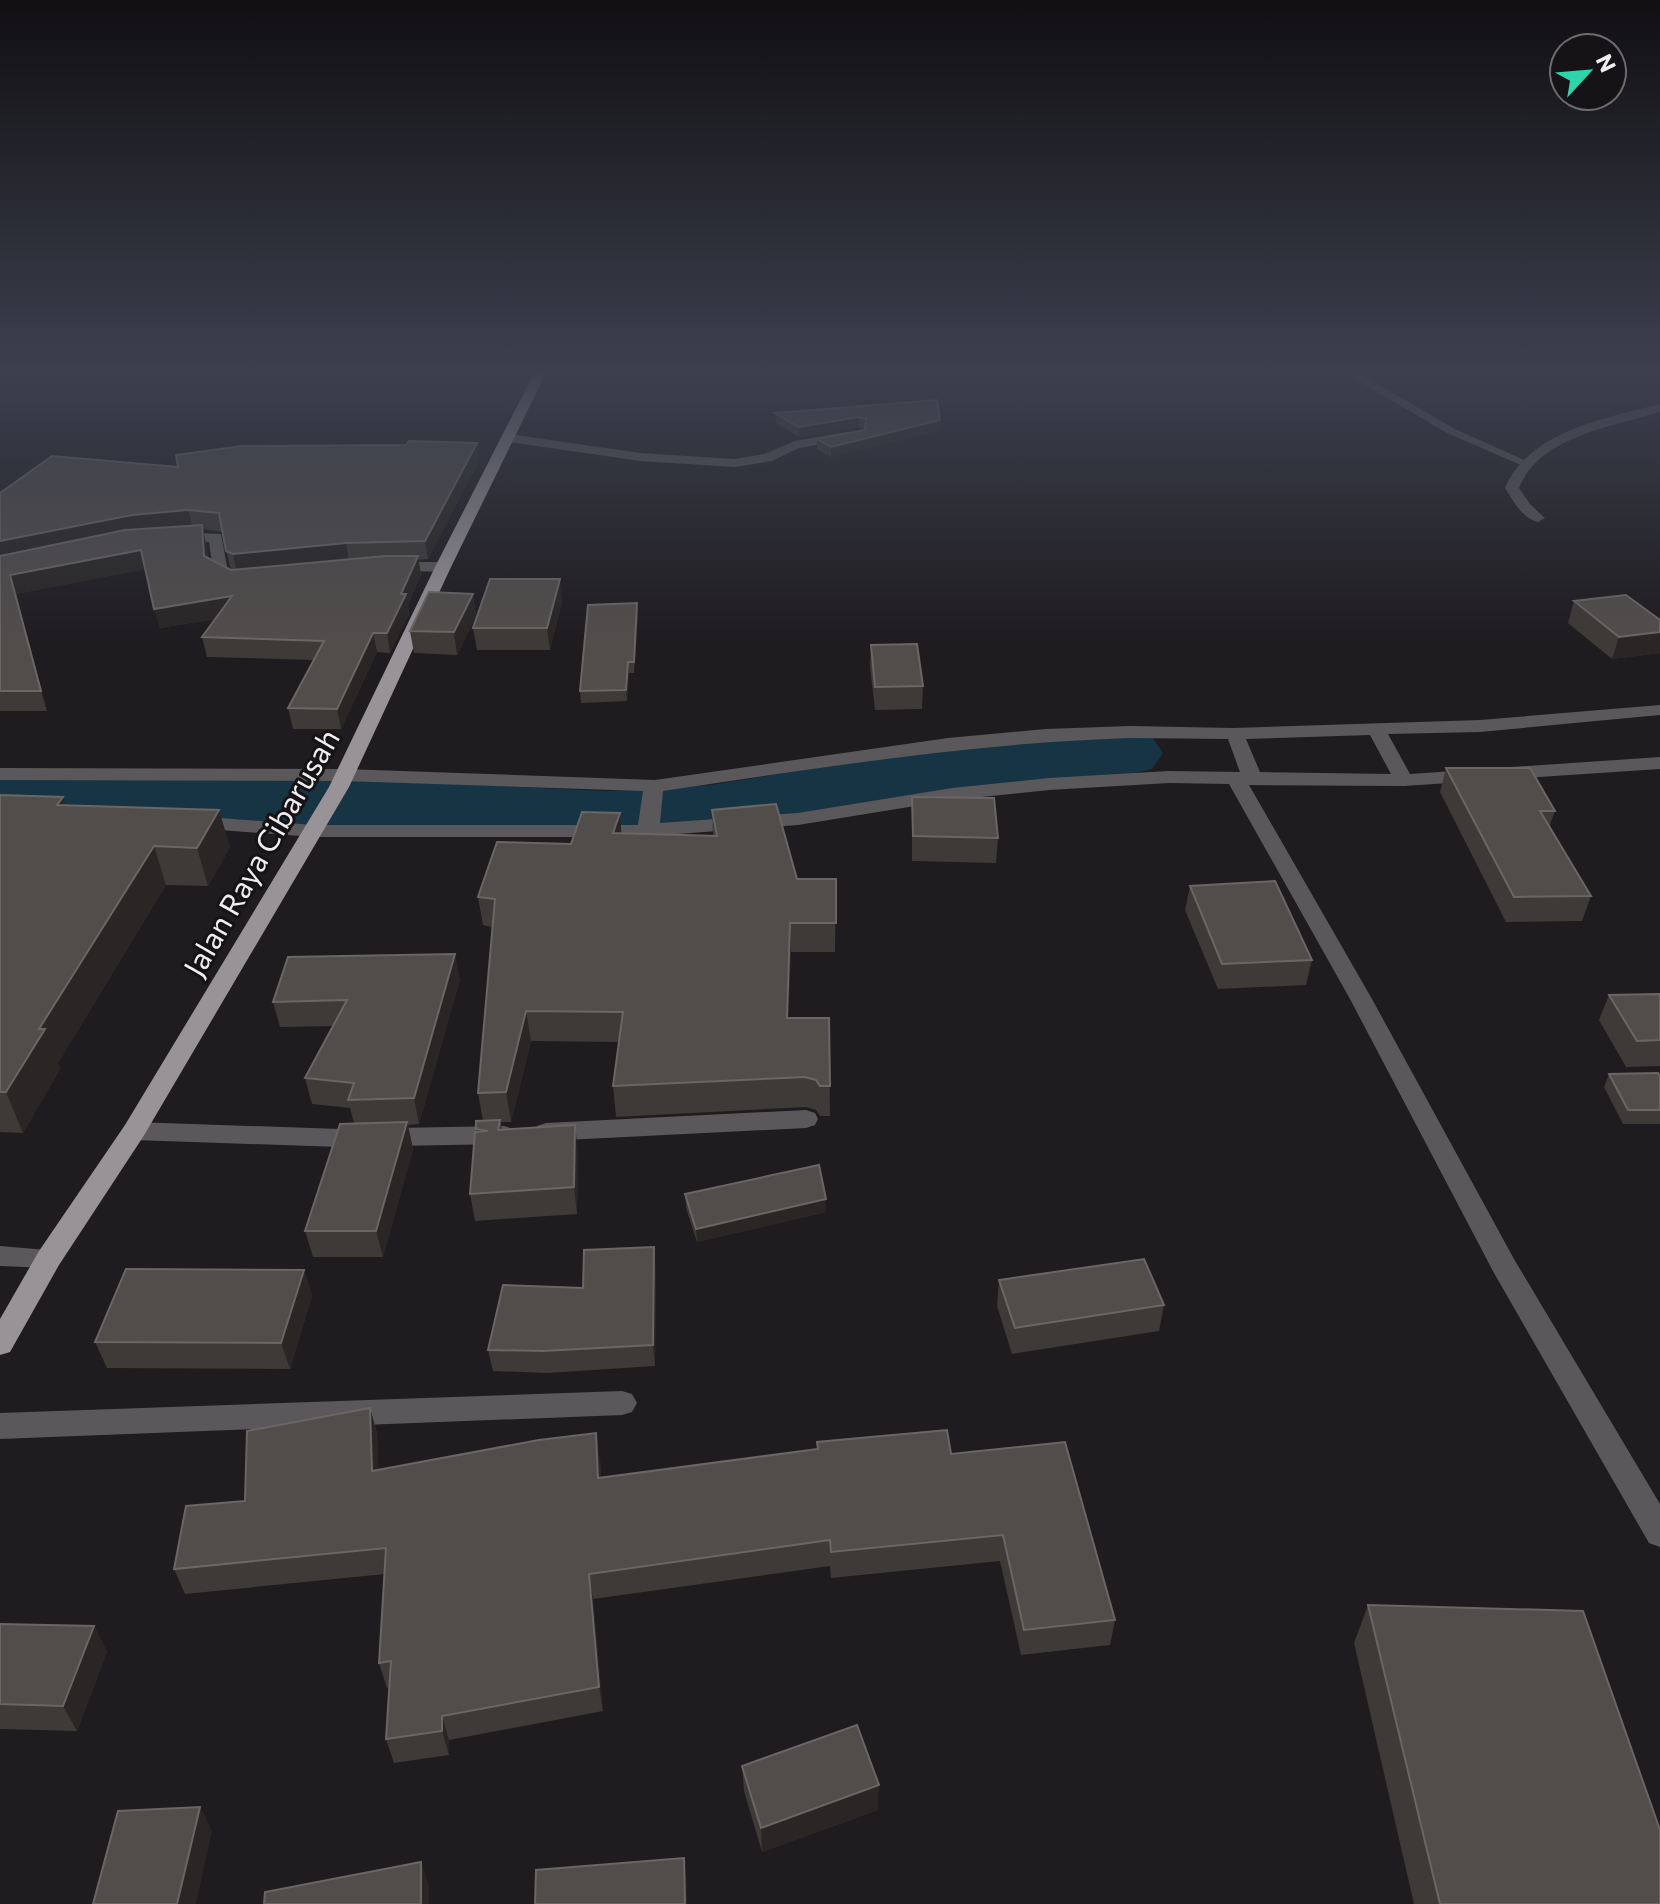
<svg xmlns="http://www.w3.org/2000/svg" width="1660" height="1904" viewBox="0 0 1660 1904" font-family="Commissioner,sans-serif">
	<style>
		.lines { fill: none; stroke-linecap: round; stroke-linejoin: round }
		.river { fill: #173445; fill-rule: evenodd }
		.service { fill: #5a585a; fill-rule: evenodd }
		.minor { fill: #5a585a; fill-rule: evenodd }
		.primary { fill: #989397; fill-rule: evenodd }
		.wall { fill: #3d3a37; fill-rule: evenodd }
		.shaded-wall { fill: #292625 }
		.building { fill: #514d4b; stroke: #6a6665; stroke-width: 2 }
		.labels { text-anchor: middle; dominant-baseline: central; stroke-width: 6; stroke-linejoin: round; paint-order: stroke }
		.street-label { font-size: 30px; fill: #f0eef1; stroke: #151316 }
	</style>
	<rect width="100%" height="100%" fill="#1f1c20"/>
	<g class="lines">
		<path class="river" d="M1126 731 1152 737 1163 753 1152 769 1126 775 970 788 710 831 606 837 392 827 175 824 0 817V771L175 778 392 781 606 791 710 785 970 744Z"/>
		<path class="service" d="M1345 373H1358L1455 429 1531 463 1521 465 1447 433Z"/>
		<path class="minor" d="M1660 404V412C1612 427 1540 436 1519 488L1530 504 1545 518 1538 522C1521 517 1514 502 1505 488 1529 431 1606 418 1660 404Z
			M846 432 851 433V439L799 448 772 461 735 467 640 461 509 442 502 438 509 434 640 453 735 459 764 454 795 441Z
			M174 532 221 534 228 572 242 578V584L236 586 214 578 209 542 169 540V534Z
			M390 562H443L451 567 443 572 384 570V564Z
			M1660 705V715L1480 732 1388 734 1410 774 1660 757V769L1404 786 1249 785 1372 999 1514 1259 1660 1504V1547L1649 1543 1494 1273 1350 999 1229 784 1169 783 1049 790 952 800 798 825 638 837H314L193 828 183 822 193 816 314 825H638L643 791 344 781 0 780V768L344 769 655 780 948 738 1046 729 1130 726 1233 728 1480 720ZM1370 735 1391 774 1260 772 1246 739ZM1130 738 1228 739 1240 772 1169 771 1049 778 952 788 798 813 660 823 663 791C818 768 973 743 1130 738Z
			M806 1110 815 1113 818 1119 815 1125 806 1128 546 1141 537 1138 534 1132 537 1126 546 1123Z
			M134 1122 340 1129 504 1126 513 1129 516 1135 513 1141 504 1144 340 1147 134 1140 125 1137 122 1131 125 1125Z
			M0 1246 59 1251 62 1258 59 1265 49 1268 0 1266Z
			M622 1391 632 1394 637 1403 632 1412 622 1415 0 1439V1413Z"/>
		<path class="primary" d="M534 373H546L451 567 349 787 143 1137 59 1265 10 1352 0 1355V1319L39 1251 125 1125 329 787 435 567Z"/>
	</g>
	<path class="wall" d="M937 400 940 430 831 457 817 449V439L865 430V429L858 427 799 437 776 423 775 413Z
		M477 443 479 460 428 559 418 560 421 575 408 605 409 614 390 653 377 652 341 729H293L288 708 314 660 207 657 202 637 215 619 160 628 145 569 16 594 47 711H0V493L178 467 406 445ZM203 529 222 532 231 570 208 558 206 544Z
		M473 594 476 616 457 655 414 653 410 631Z
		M562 601 550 650H477L473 628Z
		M1574 601 1660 620V653L1612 659 1568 623Z
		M638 615 634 673H629L627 701 581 703 580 691Z
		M871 645 923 686 922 709 875 710 870 667Z
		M1446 768 1555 811 1549 827 1591 896 1582 921 1506 922 1440 792Z
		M0 795 65 805 230 847 208 886 166 885 58 1063 60 1069 23 1133 0 1132Z
		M912 797 998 838 996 863 912 861Z
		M712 810 797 879H836L835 952H791L788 1018H829L830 1116H820L816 1110 806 1107 616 1117 613 1086 619 1042 531 1041 511 1122H501L502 1130 578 1151 577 1214 475 1221 470 1194 476 1129 483 1121 478 1093 492 927 483 925 478 897 571 844 620 813 621 833 713 835Z
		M1190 886 1312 960 1306 985 1218 989 1185 910Z
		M460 979 419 1124 408 1125 413 1149 383 1257H313L305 1231 354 1123 350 1108 312 1104 305 1078 333 1026 280 1027 273 1002Z
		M1660 994V1066L1626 1067 1599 1020 1609 995Z
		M1609 1074 1660 1076V1124H1623L1604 1087Z
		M685 1194 826 1212 697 1242 686 1208Z
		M656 1268 655 1366 547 1373 493 1371 488 1350 583 1288Z
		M304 1270 312 1296 290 1369 107 1368 95 1342Z
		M999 1280 1164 1305 1159 1331 1012 1354 997 1306Z
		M370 1408 377 1433 378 1470 600 1459 601 1478 817 1449V1442L951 1454 1115 1620 1110 1645 1021 1655 1000 1561 831 1578 830 1566 593 1599 603 1711 449 1740V1755L394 1763 386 1739 389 1687 387 1688 379 1663 385 1574 185 1594 174 1569 245 1501Z
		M1368 1605 1660 1904H1414L1354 1643Z
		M0 1624 94 1626 107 1652 77 1731 0 1729Z
		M742 1766 878 1810 762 1852 744 1791Z"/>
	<path class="shaded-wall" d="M859 417 858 427 799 437V427Z
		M940 420V430L831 457V447Z
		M477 443 479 460 428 559 425 541Z
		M188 510 193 528 0 561V541L132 515Z
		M202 525 206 544 209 575 204 556Z
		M346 543 349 562 237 573 233 554Z
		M141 550 146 569 16 594 47 711 41 691 10 575Z
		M418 556 421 575 408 605 409 614 390 653 387 633 401 594Z
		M560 579 562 601 550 650 547 628Z
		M473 594 476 616 457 655 454 632Z
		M232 596 236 615 160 628 154 609Z
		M637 603 638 615 634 673V662Z
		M1660 632V653L1612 659 1619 637Z
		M373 633 377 652 341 729 337 709Z
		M628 662 629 673 627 701 626 690Z
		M63 797 76 835 57 805Z
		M219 810 230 847 208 886 197 848Z
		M620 813 622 841 613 833Z
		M154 846 166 885 58 1063 60 1069 23 1133 6 1092 39 1029Z
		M790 923 791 952 787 1048V1018Z
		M455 954 460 979 419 1124 414 1098Z
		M526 1011 531 1041 511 1122 506 1092Z
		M407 1122 413 1149 383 1257 376 1231Z
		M575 1125 578 1151 577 1214 574 1187Z
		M826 1199V1212L697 1242 696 1229Z
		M654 1247 656 1268 655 1366 653 1345Z
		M304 1270 312 1296 290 1369 281 1343Z
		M370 1408 377 1433 380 1497 372 1471Z
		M596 1433 600 1459 602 1504 598 1478Z
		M589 1574 593 1599 603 1711 599 1687Z
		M94 1626 107 1652 77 1731 63 1706Z
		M442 1716 449 1740V1755L442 1731Z
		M879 1785 878 1810 762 1852 761 1828Z
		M200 1807 212 1831 196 1904H177Z
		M684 1858 687 1882V1904H685Z
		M421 1862 429 1885V1904H421Z"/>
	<path class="building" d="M937 400 940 420 831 447 817 439 865 430 866 419 859 417 799 427 775 413Z
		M409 441 477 443 425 541 346 543 233 554 226 551 219 513 188 510 132 515 0 541V493L52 456 178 467 176 455 242 446 406 445Z
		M202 525 204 556 231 570 385 556H418L401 594H406L387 633H373L337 709 288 708 324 641 202 637 232 596 154 609 141 550 10 575 41 691H0V556L125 530Z
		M490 579H560L547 628H473Z
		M429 592 473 594 454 632 410 631Z
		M1626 595 1660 620V632L1619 637 1574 601Z
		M637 603 634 662H628L626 690 580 691 588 605Z
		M917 644 923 686 875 687 871 645Z
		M1446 768H1530L1555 811H1540L1591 896 1514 897Z
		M0 795 63 797 57 805 219 810 197 848 154 846 39 1029H45L6 1092H0Z
		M912 797 994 798 998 838 913 836Z
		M776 804 797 879H836V923H790L787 1018H829L830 1086H820L816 1080 805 1077 613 1086 623 1012 526 1011 506 1092 478 1093 495 899 478 897 497 842 571 844 582 812 620 813 613 833 717 836 712 810Z
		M1275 881 1312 960 1222 964 1190 886Z
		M455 954 414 1098 348 1100 354 1083 305 1078 347 1000 273 1002 288 957Z
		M1660 994V1040L1637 1041 1609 995Z
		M1658 1073 1660 1076V1110H1628L1609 1074Z
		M500 1120 498 1130 575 1125 574 1187 470 1194 475 1132 488 1131 476 1129V1121Z
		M407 1122 376 1231H305L340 1124Z
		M819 1165 826 1199 696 1229 685 1194Z
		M654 1247 653 1345 543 1351 488 1350 503 1285 583 1288 584 1250Z
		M1144 1259 1164 1305 1015 1328 999 1280Z
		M126 1269 304 1270 281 1343 95 1342Z
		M370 1408 372 1471 539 1440 596 1433 598 1478 818 1449 817 1442 947 1430 951 1454 1065 1442 1115 1620 1024 1630 1003 1535 831 1552 830 1540 589 1574 599 1687 442 1716V1731L386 1739 391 1661 379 1663 386 1548 174 1569 186 1506 245 1501 247 1431Z
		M1368 1605 1583 1611 1660 1830V1904H1440Z
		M0 1624 94 1626 63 1706 0 1704Z
		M857 1725 879 1785 761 1828 742 1766Z
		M200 1807 177 1904H93L118 1811Z
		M684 1858 685 1904H535L536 1870Z
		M421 1862V1904H264L265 1892Z"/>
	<linearGradient id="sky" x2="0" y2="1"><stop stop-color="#110f12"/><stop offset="0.58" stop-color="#3c404e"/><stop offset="1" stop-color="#3c404e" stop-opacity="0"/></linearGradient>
	<rect width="1660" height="640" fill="url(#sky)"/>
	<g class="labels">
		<g class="street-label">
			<text transform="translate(260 852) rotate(-60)">Jalan Raya Cibarusah</text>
		</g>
	</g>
	<g transform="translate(1588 72) rotate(64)"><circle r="38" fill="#151316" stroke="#6d6b6e" stroke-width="2"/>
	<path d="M0-6L14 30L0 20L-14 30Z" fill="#2dd5ab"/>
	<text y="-12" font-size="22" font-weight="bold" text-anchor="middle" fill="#f0eef1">N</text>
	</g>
</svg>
